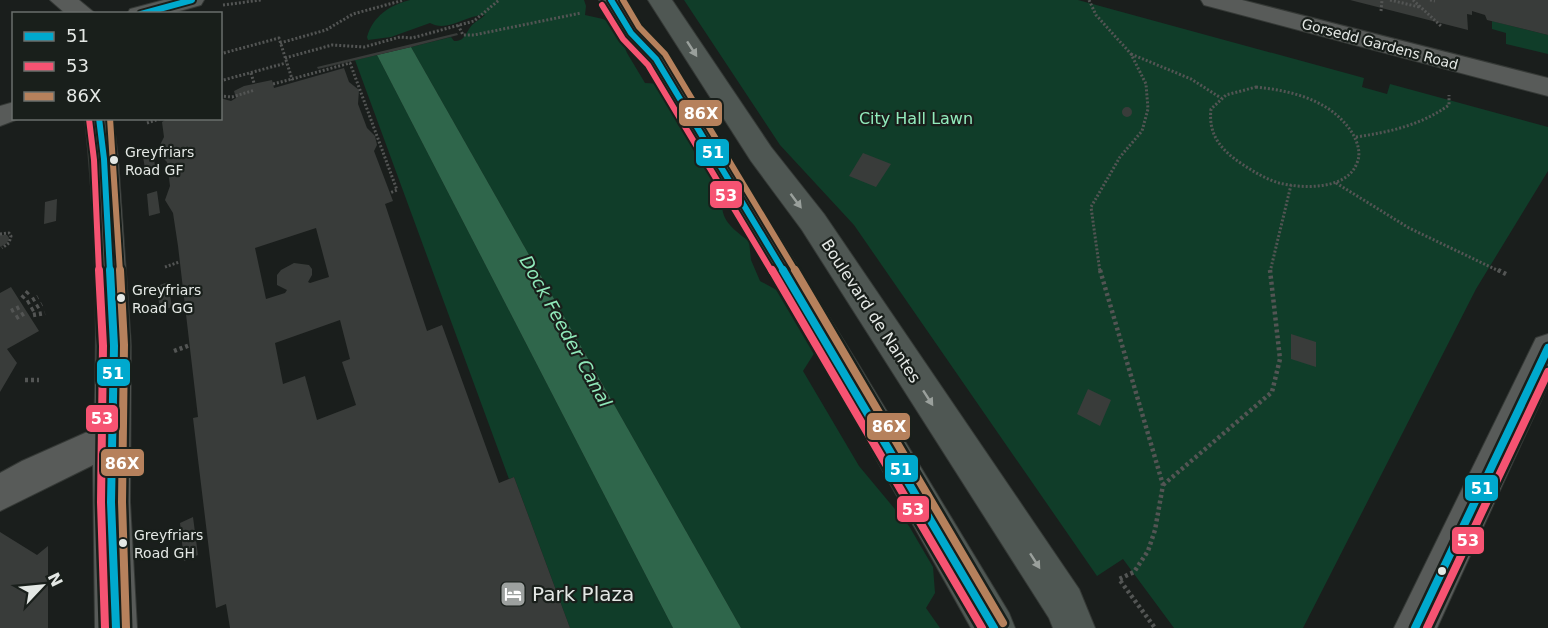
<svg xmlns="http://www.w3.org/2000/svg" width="1548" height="628" viewBox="0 0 1548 628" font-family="'DejaVu Sans',sans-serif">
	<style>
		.green { fill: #103d29 }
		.water { fill: #2f664b }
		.building { fill: #393c3a; fill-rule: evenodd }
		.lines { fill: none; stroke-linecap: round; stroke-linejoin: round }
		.minor-casing { stroke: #353936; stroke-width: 2 }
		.major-casing { stroke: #353936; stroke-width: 2 }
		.path-far1 { stroke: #535554; stroke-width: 3; stroke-dasharray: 2 2; stroke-linecap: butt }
		.path { stroke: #535554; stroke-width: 4.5; stroke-dasharray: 3 3; stroke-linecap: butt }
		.minor { fill: #585b59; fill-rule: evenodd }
		.major { fill: #4f5753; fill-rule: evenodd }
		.bus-1-far1-casing { stroke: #191f1b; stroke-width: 10 }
		.bus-1-casing { stroke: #191f1b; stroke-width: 13 }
		.bus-2-far1-casing { stroke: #191f1b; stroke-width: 10 }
		.bus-2-casing { stroke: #191f1b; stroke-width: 13 }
		.bus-3-far1-casing { stroke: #191f1b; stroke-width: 10 }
		.bus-3-casing { stroke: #191f1b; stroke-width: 13 }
		.bus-1-far1 { stroke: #00a9ce; stroke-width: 6 }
		.bus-1 { stroke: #00a9ce; stroke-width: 8 }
		.bus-2-far1 { stroke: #f65372; stroke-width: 6 }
		.bus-2 { stroke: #f65372; stroke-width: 8 }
		.bus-3-far1 { stroke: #b6815c; stroke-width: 6 }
		.bus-3 { stroke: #b6815c; stroke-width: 8 }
		.oneway { fill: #9aa09c }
		.bus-dot { fill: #e4e8e5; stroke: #191f1b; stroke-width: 2 }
		.labels { text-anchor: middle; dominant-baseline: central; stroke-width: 4.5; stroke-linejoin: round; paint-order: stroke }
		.far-street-label { font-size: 14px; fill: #e4e8e5; stroke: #191f1b }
		.bus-label { font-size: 14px; fill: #e4e8e5; stroke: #191f1b; text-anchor: start }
		.park-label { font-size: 16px; fill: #92ebbc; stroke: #191f1b }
		.street-label { font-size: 16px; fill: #e4e8e5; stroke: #191f1b }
		.water-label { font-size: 18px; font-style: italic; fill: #90e9ba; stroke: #191f1b }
		.near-poi-label { font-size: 20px; fill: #e4e8e5; stroke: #191f1b; text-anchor: start }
		.line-badge { stroke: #191f1b; stroke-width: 2 }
		.badge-label { font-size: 16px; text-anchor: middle; font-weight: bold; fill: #fff }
	</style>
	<rect width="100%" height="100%" fill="#1a1e1c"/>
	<path class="green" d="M410 0H584L586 6 585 15 603 19 616 25 627 53 645 83 664 84 703 149 700 163 712 169 724 184C718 215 724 223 749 241L751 260 760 281 784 294 808 326 815 352 803 371 859 466 909 526 933 567 935 593 926 608 940 628H741L411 47 451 37 454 41C466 41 465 33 472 25 476 21 481 19 485 15 467 14 448 33 430 23L391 37 368 40 367 37C373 16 390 5 410 0Z
		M684 0H1078L1364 78 1362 87 1387 94 1390 84 1548 127V171L1476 289 1303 628H1174L1123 559 1097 576 854 225 780 145Z
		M1492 21 1548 35V54L1506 44V33L1492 29Z
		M377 55 673 628H570L514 477 509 479 355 60Z"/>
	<path class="water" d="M411 47 741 628H673L377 55Z"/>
	<path class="building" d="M1350 0H1548V35L1487 20 1485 15 1472 11V15L1467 14 1468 30Z
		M457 33 458 35 411 47 318 69 317 67Z
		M344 68 349 82 359 90 358 104 367 128 375 136 377 145 374 151 393 201 385 204 427 331 442 325 499 483 514 477 570 628H230L226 604 216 608 193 418 198 417 178 246 173 213 165 200 170 186 167 162 161 156 160 145 164 137 162 122 168 118H220V98L231 101 236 98 234 91 244 86 272 80 274 88ZM316 228 329 277 310 283 308 282 312 275V269L309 265 294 263 281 270 277 275V285L287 290 285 293 266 299 255 248ZM340 320 350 359 342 362 356 405 317 420 305 376 283 384 275 343Z
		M1122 112a5 5 0 1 1 10 0a5 5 0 1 1-10 0Z
		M152 147 155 166 145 169 142 150Z
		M863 153 891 164 876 187 849 176Z
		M157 191 160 213 149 216 147 194Z
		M57 199 56 221 44 224 45 202Z
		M0 235H7L9 238 7 243 0 247Z
		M168 282 172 307 160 311 157 286Z
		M11 287 39 331 7 349 17 363 0 392V293Z
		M1291 334 1316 342V367L1291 359Z
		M1088 389 1111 400 1100 426 1077 414Z
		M193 517 198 555 184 561 180 523Z
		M0 532 37 555 48 546V628H0Z"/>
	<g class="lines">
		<g class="minor-casing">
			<path id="minor" d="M50 0H79L96 14H66Z
				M164 0H204L201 5 169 14H127L130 9Z
				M1201 0H1242L1548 78V96L1204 5Z
				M14 102V118H21L0 126V106Z
				M85 118H113L118 159 131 346 130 502 137 628H95L93 465 0 511V473L22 461 94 429C98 326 96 221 85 118Z
				M1548 334V385L1437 628H1394L1536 338Z"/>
		</g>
		<g class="major-casing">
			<path id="major" d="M599 0H623L641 28 665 53 860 367 1009 613 1015 628H971L836 387 646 64 622 38Z
				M648 0H672L771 147 824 214 1079 589 1095 628H1053L1049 618 802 230 751 161Z"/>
		</g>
		<path class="path-far1" d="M1089 0 1096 15 1131 54 1146 84 1148 109 1142 131 1120 157 1091 207 1100 272
			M1390 0 1419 7
			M1413 0 1441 26
			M1430 0 1435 1
			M223 5 261 0
			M1381 11 1382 0
			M458 25 463 35H474L581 13
			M280 43 326 30 353 14 404 0
			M220 54 279 38 292 79 350 63 397 190 390 193
			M1131 54 1191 79 1221 98
			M285 58 332 45 364 47 400 37 412 38 474 21 499 0
			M251 73 254 83
			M220 81 286 63
			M273 84 292 79
			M1256 87C1294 91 1334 101 1354 136 1358 144 1361 154 1357 163 1347 190 1303 189 1279 183 1266 179 1254 172 1242 164 1221 150 1208 135 1211 109L1226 95Z
			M220 96 232 97 255 90
			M147 123 162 118
			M1356 137C1390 132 1421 125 1449 105V95
			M1336 183 1409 228 1501 272
			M0 234 9 233 11 236 9 243 2 248
			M165 267 179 262
			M1270 272 1291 185"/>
		<path class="path" d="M1100 270 1163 485 1155 530 1148 551 1134 572 1119 579 1155 628
			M1498 270 1506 274
			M22 298 30 290
			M27 303 38 297
			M31 310 42 304
			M11 311 22 306
			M33 315 45 313
			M16 318 25 313
			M174 351 190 345
			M25 380H39
			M1163 485 1272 392 1280 359 1270 270"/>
		<use href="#minor" class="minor"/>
		<use href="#major" class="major"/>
		<g class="bus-1-far1-casing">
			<path id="bus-1-far1" d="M611 0 631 33 656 59 784 272
				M141 14 192 0
				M99 118 104 159 110 272"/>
		</g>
		<g class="bus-1-casing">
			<path id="bus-1" d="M110 270 114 346 111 502 116 628
				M783 270 994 628
				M1415 628 1548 348"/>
		</g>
		<g class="bus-2-far1-casing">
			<path id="bus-2-far1" d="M602 5 623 39 648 65 772 272
				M89 119 94 160 99 272"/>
		</g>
		<g class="bus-2-casing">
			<path id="bus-2" d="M99 270 103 346 101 502 105 628
				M772 270 982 628
				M1427 628 1548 372"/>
		</g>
		<g class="bus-3-far1-casing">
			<path id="bus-3-far1" d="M623 0 639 27 665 54 796 272
				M110 118 120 272"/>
		</g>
		<g class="bus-3-casing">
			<path id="bus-3" d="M120 270 124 345 122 502 126 628
				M795 270 1003 623"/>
		</g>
		<use href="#bus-1-far1" class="bus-1-far1"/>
		<use href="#bus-1" class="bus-1"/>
		<use href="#bus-2-far1" class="bus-2-far1"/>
		<use href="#bus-2" class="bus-2"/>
		<use href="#bus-3-far1" class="bus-3-far1"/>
		<use href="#bus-3" class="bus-3"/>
	</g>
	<defs><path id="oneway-solid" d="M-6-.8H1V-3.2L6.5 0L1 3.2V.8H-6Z" transform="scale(1.5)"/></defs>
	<g class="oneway">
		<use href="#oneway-solid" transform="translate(692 49) rotate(57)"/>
		<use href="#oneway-solid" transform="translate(796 201) rotate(53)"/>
		<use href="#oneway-solid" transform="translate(928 398) rotate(57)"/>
		<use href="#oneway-solid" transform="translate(1035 561) rotate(57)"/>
	</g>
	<defs>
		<g id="hotel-square" transform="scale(1.35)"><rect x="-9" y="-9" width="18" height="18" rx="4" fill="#9da19f" stroke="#191f1b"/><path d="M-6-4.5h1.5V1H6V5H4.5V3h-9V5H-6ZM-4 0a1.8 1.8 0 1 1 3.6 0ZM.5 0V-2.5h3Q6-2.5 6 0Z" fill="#fff"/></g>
	</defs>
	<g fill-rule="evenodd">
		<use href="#hotel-square" x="513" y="594"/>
	</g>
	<g class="bus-dot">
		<circle cx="114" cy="160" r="5"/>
		<circle cx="121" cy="298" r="5"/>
		<circle cx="123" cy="543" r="5"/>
		<circle cx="1442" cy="571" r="5"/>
	</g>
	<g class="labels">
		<g class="far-street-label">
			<text transform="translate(1380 44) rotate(15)">Gorsedd Gardens Road</text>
		</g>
		<g class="bus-label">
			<text x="125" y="152">Greyfriars<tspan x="125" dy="18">Road GF</tspan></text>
			<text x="132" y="290">Greyfriars<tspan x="132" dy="18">Road GG</tspan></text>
			<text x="134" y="535">Greyfriars<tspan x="134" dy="18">Road GH</tspan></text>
		</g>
		<g class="park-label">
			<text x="916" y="118">City Hall Lawn</text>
		</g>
		<g class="street-label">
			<text transform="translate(871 311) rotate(57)">Boulevard de Nantes</text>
		</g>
		<g class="water-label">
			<text transform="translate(566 331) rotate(61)">Dock Feeder Canal</text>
		</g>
		<g class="near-poi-label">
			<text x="532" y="594">Park Plaza</text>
		</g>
	</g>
	<g class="line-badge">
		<rect x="678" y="99" width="45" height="28" rx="6" fill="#b6815c"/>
		<rect x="695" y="138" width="35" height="29" rx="6" fill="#00a9ce"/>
		<rect x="709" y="180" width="34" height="29" rx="6" fill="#f65372"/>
		<rect x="96" y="358" width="35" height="29" rx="6" fill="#00a9ce"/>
		<rect x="85" y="404" width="34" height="29" rx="6" fill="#f65372"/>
		<rect x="866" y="412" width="45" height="29" rx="6" fill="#b6815c"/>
		<rect x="100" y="448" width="45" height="29" rx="6" fill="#b6815c"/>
		<rect x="884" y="454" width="35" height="29" rx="6" fill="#00a9ce"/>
		<rect x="1464" y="474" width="35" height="28" rx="6" fill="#00a9ce"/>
		<rect x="896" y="495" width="34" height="28" rx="6" fill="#f65372"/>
		<rect x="1451" y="526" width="34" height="29" rx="6" fill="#f65372"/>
	</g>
	<g class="badge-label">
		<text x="701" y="119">86X</text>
		<text x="713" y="158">51</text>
		<text x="726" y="201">53</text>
		<text x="113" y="379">51</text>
		<text x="102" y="424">53</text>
		<text x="889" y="432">86X</text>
		<text x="122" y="469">86X</text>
		<text x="901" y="475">51</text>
		<text x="1482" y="494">51</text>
		<text x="913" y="515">53</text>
		<text x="1468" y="546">53</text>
	</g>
	<rect x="12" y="12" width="210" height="108" fill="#191f1b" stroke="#6a6f6c" stroke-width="1.5"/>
	<rect x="24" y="32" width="30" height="9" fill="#00a9ce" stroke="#6a6f6c" stroke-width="1.5"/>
	<text x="66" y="42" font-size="18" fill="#e4e8e5">51</text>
	<rect x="24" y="62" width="30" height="9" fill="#f65372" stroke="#6a6f6c" stroke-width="1.5"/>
	<text x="66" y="72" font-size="18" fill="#e4e8e5">53</text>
	<rect x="24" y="92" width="30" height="9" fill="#b6815c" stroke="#6a6f6c" stroke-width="1.5"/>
	<text x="66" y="102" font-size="18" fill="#e4e8e5">86X</text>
	<g transform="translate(42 586) rotate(64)" stroke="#191f1b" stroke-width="4.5" paint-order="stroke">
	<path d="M0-4.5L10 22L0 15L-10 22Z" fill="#e4e8e5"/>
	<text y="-9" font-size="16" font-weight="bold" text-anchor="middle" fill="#e4e8e5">N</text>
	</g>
</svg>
